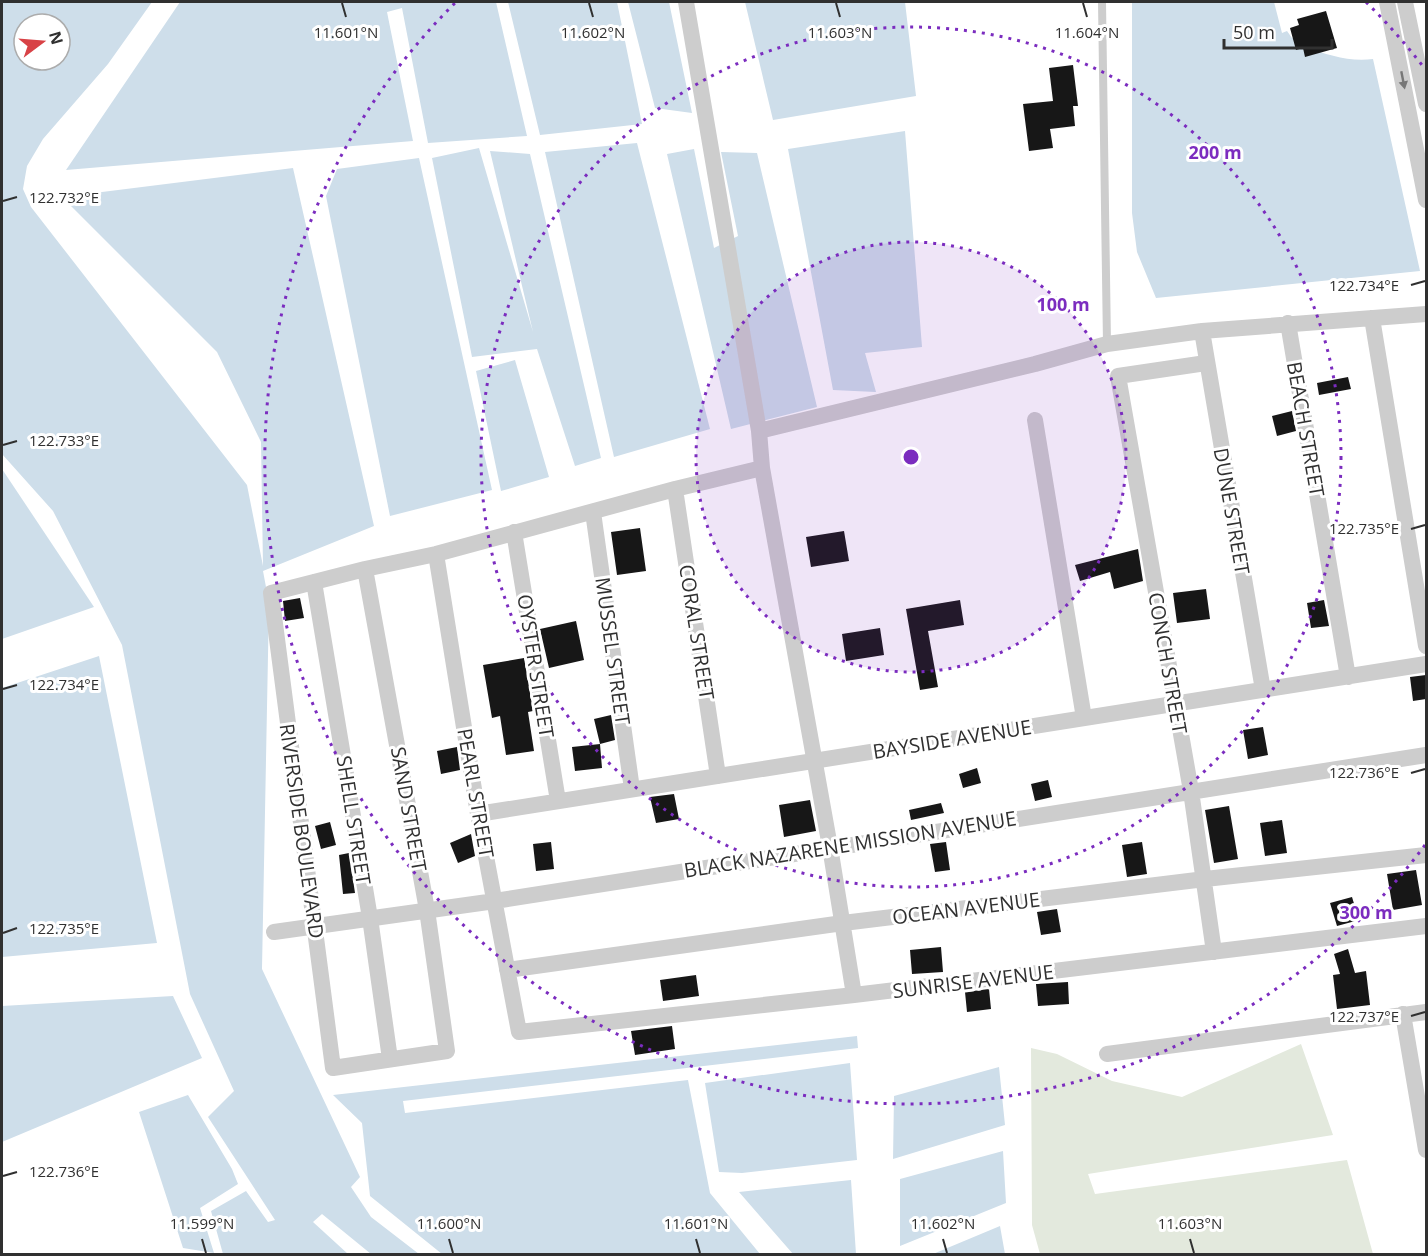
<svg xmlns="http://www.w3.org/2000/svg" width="1428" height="1256" viewBox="0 0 1428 1256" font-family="'Open Sans',sans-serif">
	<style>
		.green { fill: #e3e9dd }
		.water { fill: #cedeea; fill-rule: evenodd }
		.building { fill: #171717 }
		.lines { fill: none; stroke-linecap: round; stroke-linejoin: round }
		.lane { stroke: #cdcdcd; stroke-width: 8 }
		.street { stroke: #cdcdcd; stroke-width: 16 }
		.oneway { fill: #777 }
		.ticks { fill: none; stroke: #303030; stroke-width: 2 }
		.ring { fill: none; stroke: #7b2cbf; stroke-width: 3; stroke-dasharray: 3 6 }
		.labels { text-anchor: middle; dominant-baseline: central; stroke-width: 6; stroke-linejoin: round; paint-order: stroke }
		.street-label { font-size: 20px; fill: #303030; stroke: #fff }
		.ticks-label { font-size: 15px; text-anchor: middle; fill: #303030; stroke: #fff; stroke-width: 6; stroke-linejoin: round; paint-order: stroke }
		.centre { fill: #7b2cbf; stroke: #fff; stroke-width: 3 }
		.ring-label { font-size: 18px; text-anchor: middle; font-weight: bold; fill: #7b2cbf; stroke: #fff; stroke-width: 6; stroke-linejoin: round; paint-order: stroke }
	</style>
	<rect width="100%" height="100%" fill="#fff"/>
	<path class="green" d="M1301 1044 1333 1135 1088 1174 1095 1194 1347 1160 1373 1254H1040L1032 1225 1031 1048 1057 1054 1112 1081 1182 1097Z"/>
	<path class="water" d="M2 2H152L108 64 43 139 27 166 23 189 31 207 247 485 263 566 261 442 217 352 62 197 293 168 374 526 263 571 269 603 262 969 360 1177 351 1187 371 1217 419 1254H371L322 1214 313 1222 348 1254H223L211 1211 246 1191 268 1222 275 1220 208 1117 234 1091 190 994 122 645 53 511 2 454ZM24 24H60V60H24Z
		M180 2H496L527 136 428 143 402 8 387 12 413 141 66 170Z
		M508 2H617L642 124 540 135Z
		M628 2H669L692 113 655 108Z
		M745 2H905L916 96 773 120Z
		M1132 2H1274L1282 33 1287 31 1292 38 1302 36 1305 47C1328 55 1349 62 1373 59L1420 271 1156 298 1137 252 1132 213Z
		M905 131 922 347 865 353 876 392 833 390 788 149Z
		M637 143 710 429 614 457 545 152Z
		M479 148 533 332 490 151 530 154 601 458 575 466 537 349 472 357 432 158Z
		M694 149 714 248 738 236 721 152 757 153 817 407 731 429 667 154Z
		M419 158 492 490 390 516 326 196 337 169Z
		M515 360 549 477 501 491 476 371Z
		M2 469 94 607 2 639Z
		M99 656 157 943 2 957V688Z
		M173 996 202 1058 2 1142V1006Z
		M857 1036 858 1048 403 1101 405 1113 688 1080 710 1193 760 1254H442L370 1196 362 1123 333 1095Z
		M850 1063 857 1160 742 1173 719 1172 705 1083Z
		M999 1067 1005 1125 893 1159 894 1096Z
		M188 1095 232 1169 238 1184 200 1208 214 1253 183 1248 139 1112Z
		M1003 1151 1006 1203 900 1246V1179Z
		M851 1180 856 1254H793L739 1192Z
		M1000 1226 1005 1254H933Z"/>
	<path class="building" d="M1326 11 1337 48 1305 57 1303 48 1296 50 1290 28 1299 25 1297 19Z
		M1073 65 1078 106H1073L1075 126 1050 129 1053 148 1029 151 1023 104 1053 101 1049 68Z
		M1348 377 1351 389 1319 395 1317 383Z
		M1292 411 1296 431 1277 436 1272 416Z
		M640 528 646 571 617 575 611 532Z
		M844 531 849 561 811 567 806 537Z
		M1138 549 1143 581 1114 589 1110 572 1080 581 1075 565Z
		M1206 589 1210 619 1177 623 1173 593Z
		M300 598 304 618 285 621 283 601Z
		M960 600 964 625 928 631 938 687 920 690 906 609Z
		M1324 600 1329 626 1311 628 1307 603Z
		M576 621 584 660 549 668 540 629Z
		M880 628 884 655 846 661 842 634Z
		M524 658 533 711 528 712 534 751 506 755 500 716 492 718 483 665Z
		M1426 675V699L1413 701 1410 677Z
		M611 715 615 740 600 744 594 719Z
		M1263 727 1268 755 1248 759 1243 730Z
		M600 744 602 768 575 771 572 747Z
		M457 747 460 770 441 774 437 751Z
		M977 768 981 783 963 788 959 774Z
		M1048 780 1052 797 1035 801 1031 784Z
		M674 794 679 819 656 823 650 797Z
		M810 800 816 831 784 837 779 805Z
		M941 803 944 813 911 820 909 810Z
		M1229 806 1238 859 1214 863 1205 810Z
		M1282 820 1287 853 1265 856 1260 823Z
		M330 822 336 845 321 849 315 826Z
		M471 834 475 856 458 863 450 843Z
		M551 842 554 869 536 871 533 844Z
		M946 842 950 870 935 872 930 844Z
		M1142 842 1147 874 1127 877 1122 845Z
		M349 853 355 893 343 894 339 855Z
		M1416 870 1422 905 1393 910 1387 874Z
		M1352 897 1359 920 1337 926 1330 903Z
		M1057 909 1061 932 1041 935 1037 912Z
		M941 947 943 972 912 974 910 950Z
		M1348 949 1355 973 1366 971 1370 1005 1337 1009 1333 975 1340 974 1334 954Z
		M696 975 699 996 663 1001 660 980Z
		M1068 982 1069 1004 1038 1006 1036 984Z
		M989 989 991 1009 967 1012 965 992Z
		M672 1026 675 1049 635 1055 631 1031Z"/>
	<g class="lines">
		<path class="lane" d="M1102 2 1107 344"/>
		<path class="street" d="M686 2 759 431 762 468 830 847 854 995
			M1387 2 1426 200
			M1405 2 1426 104
			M1372 318 1426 646
			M1288 323 1348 677
			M1202 331 1263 690
			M1206 363 1118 376 1191 791 1214 952
			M1035 420 1084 718
			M759 431 1035 364 1107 344 1202 331 1426 314
			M675 489 718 776
			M593 512 632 789
			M514 532 558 801
			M436 554 478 814 519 1032 854 995 1426 926
			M365 569 427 910 447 1051 333 1068 271 593 365 569 436 554 675 489 762 468
			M314 582 370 918 390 1059
			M478 814 1426 664
			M274 932 495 901 1426 755
			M507 970 843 923 1205 879 1426 855
			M1403 1014 1426 1150
			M1107 1054 1426 1012"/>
	</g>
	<defs><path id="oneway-solid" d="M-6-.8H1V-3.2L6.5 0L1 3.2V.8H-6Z" transform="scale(1.5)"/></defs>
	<use class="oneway" href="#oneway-solid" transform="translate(1403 80) rotate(79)"/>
	<path class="ticks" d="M342 3 346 17M589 3 593 17M836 3 840 17M1083 3 1087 17M3 201 17 197M1411 285 1425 281M3 445 17 441M1411 529 1425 525M3 689 17 685M1411 773 1425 769M3 933 17 928M1411 1016 1425 1012M3 1176 17 1172M202 1239 206 1253M449 1239 453 1253M696 1239 700 1253M943 1239 947 1253M1190 1239 1194 1253"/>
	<circle cx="911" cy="457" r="215" fill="#7b2cbf" fill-opacity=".12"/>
	<g class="ring">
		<circle cx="911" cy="457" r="215"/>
		<circle cx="911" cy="457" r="430"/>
		<path d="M1425 845A644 644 0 1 1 456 2M1366 2A644 644 0 0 1 1425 69"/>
	</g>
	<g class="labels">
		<g class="street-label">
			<text transform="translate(1306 429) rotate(80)">BEACH STREET</text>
			<text transform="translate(1232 511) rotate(80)">DUNE STREET</text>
			<text transform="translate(697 632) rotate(81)">CORAL STREET</text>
			<text transform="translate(613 651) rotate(82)">MUSSEL STREET</text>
			<text transform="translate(1168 663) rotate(80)">CONCH STREET</text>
			<text transform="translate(536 666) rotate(81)">OYSTER STREET</text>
			<text transform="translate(952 739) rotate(-9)">BAYSIDE AVENUE</text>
			<text transform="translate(476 793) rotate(80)">PEARL STREET</text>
			<text transform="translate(409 809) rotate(80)">SAND STREET</text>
			<text transform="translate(354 820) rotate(81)">SHELL STREET</text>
			<text transform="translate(302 831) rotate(82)">RIVERSIDE BOULEVARD</text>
			<text transform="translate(850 844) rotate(-9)">BLACK NAZARENE MISSION AVENUE</text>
			<text transform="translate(966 908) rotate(-7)">OCEAN AVENUE</text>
			<text transform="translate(973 981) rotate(-7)">SUNRISE AVENUE</text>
		</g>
	</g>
	<g class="ticks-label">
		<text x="346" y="38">11.601°N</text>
		<text x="593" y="38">11.602°N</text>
		<text x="840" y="38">11.603°N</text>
		<text x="1087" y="38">11.604°N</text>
		<text x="64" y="203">122.732°E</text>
		<text x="1364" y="291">122.734°E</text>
		<text x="64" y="446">122.733°E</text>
		<text x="1364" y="534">122.735°E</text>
		<text x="64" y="690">122.734°E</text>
		<text x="1364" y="778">122.736°E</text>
		<text x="64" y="934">122.735°E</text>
		<text x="1364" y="1022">122.737°E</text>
		<text x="64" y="1177">122.736°E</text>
		<text x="202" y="1229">11.599°N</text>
		<text x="449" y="1229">11.600°N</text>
		<text x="696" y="1229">11.601°N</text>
		<text x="943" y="1229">11.602°N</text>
		<text x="1190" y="1229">11.603°N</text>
	</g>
	<circle cx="911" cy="457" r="9" class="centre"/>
	<g class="ring-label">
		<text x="1215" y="159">200 m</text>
		<text x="1063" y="311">100 m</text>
		<text x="1366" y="919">300 m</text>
	</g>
	<rect width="1428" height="1256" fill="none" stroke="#303030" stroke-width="6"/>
	<g transform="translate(42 42) rotate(74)"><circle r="28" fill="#ffffff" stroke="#acacac" stroke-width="1.5"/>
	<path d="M0-4.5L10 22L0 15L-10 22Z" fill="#d84246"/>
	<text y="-9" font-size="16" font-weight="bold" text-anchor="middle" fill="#303030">N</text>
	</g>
	<path d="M1224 39v9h108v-9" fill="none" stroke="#303030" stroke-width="3"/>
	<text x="1233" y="39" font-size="18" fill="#303030" stroke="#ffffff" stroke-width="4.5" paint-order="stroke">50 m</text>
</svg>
